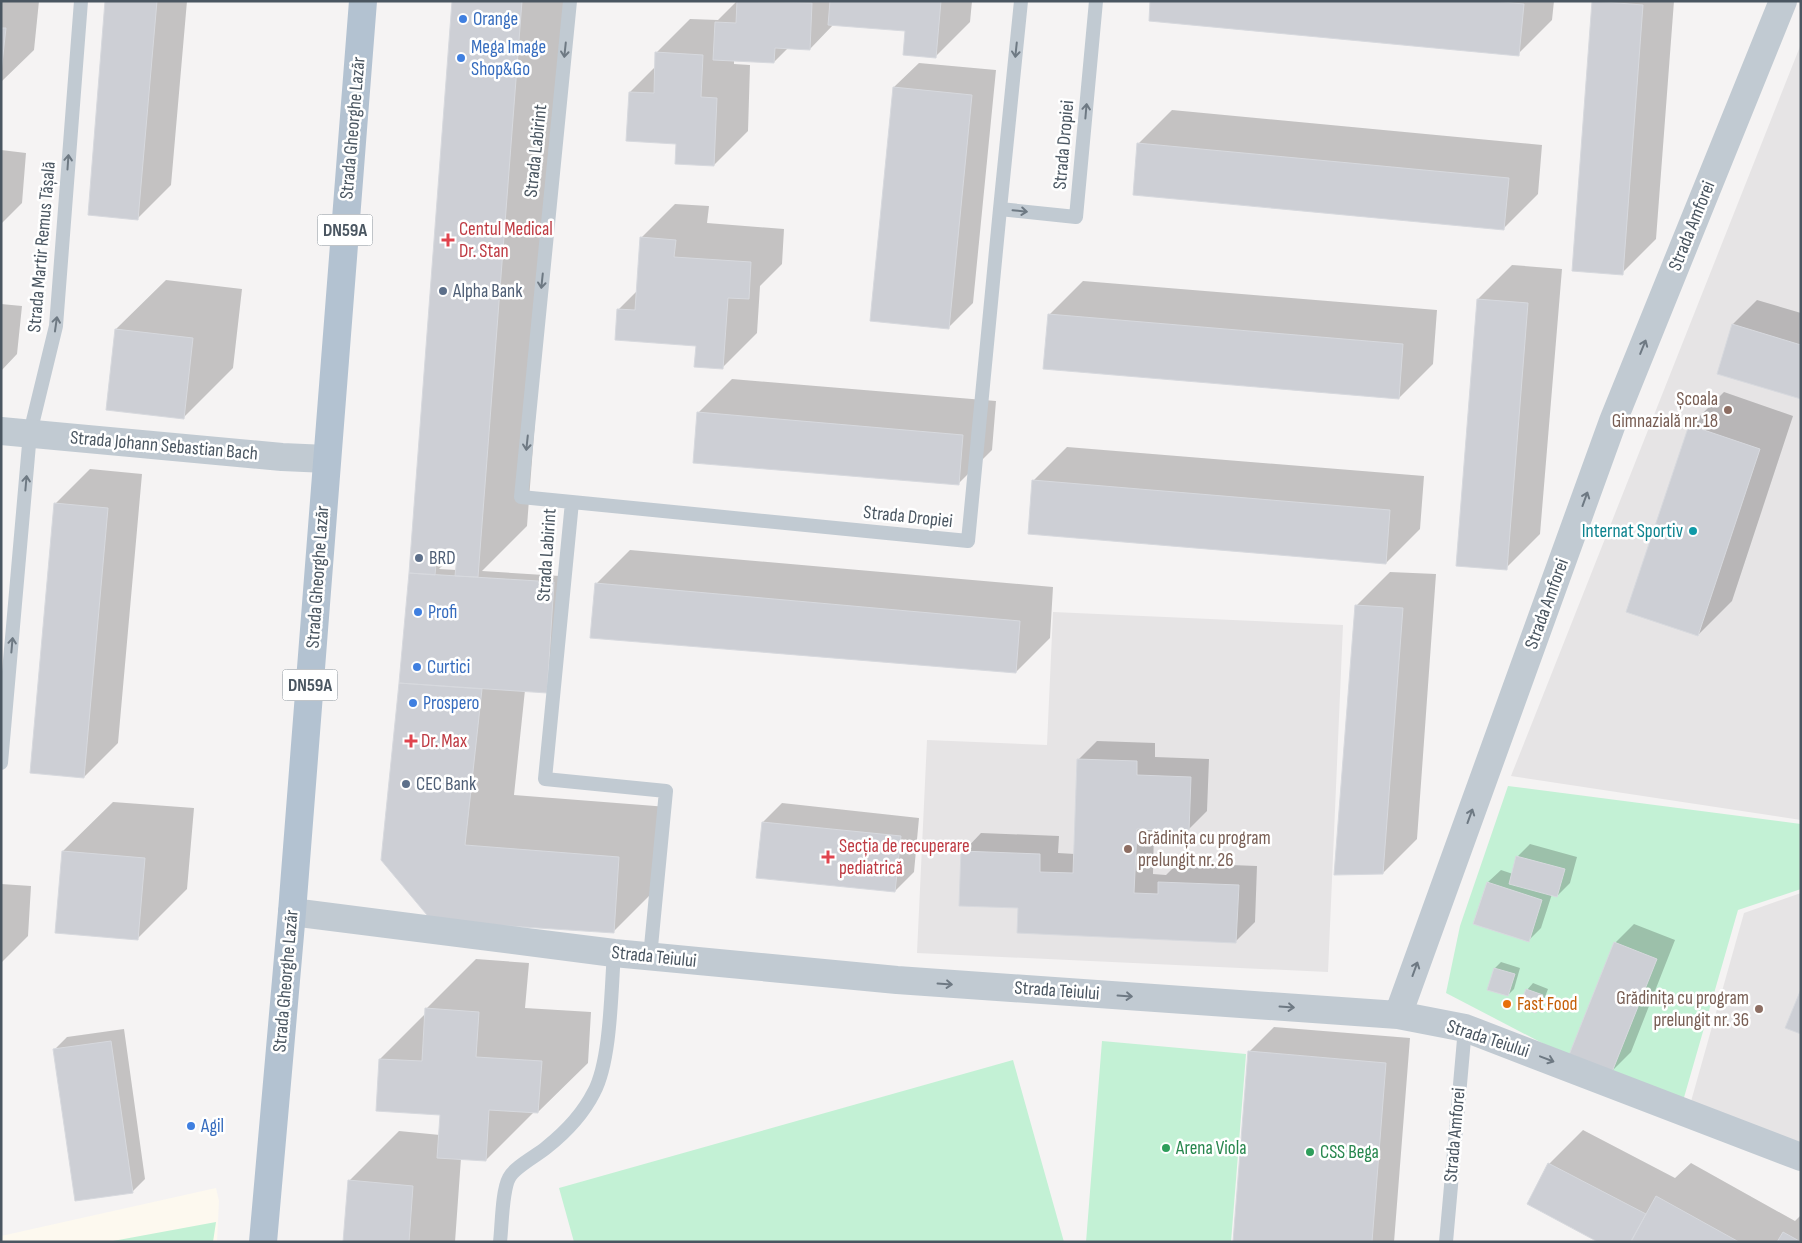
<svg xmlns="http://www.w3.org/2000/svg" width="1802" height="1243" viewBox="0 0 1802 1243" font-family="'Sofia Sans Condensed',sans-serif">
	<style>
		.commercial { fill: #fdf9ef }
		.education { fill: #e6e4e5 }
		.green { fill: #c3f1d5 }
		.shadow { fill: #0003; fill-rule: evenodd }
		.building { fill: #cdcfd5; stroke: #d7d9de }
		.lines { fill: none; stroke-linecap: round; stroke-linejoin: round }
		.lane { stroke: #c1cad2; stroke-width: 14 }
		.street { stroke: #c1cad2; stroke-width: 28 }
		.primary { stroke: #b3c2d1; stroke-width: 28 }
		.oneway { stroke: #6e7983 }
		.shop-dot { fill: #3f7fe0; stroke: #fff; stroke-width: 2 }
		.health-dot { fill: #e0444e; stroke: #fff; stroke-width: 2 }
		.service-dot { fill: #5c6f8a; stroke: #fff; stroke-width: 2 }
		.education-dot { fill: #8d6e63; stroke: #fff; stroke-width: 2 }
		.culture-dot { fill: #0f9aa8; stroke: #fff; stroke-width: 2 }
		.food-dot { fill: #e8710a; stroke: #fff; stroke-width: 2 }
		.leisure-dot { fill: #2e9e5b; stroke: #fff; stroke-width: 2 }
		.labels { text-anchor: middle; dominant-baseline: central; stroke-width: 5; stroke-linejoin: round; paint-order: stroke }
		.shield { fill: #fff; stroke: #808990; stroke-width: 1 }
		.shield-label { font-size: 18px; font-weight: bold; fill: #4a5661 }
		.shop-label { font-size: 19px; fill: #366cbe; stroke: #fff; text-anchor: start }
		.street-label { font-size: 19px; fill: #4a5661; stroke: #fff }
		.health-label { font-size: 19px; fill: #be3a42; stroke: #fff; text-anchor: start }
		.service-label { font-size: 19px; fill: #4e5e75; stroke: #fff; text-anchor: start }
		.education-label { font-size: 19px; fill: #785e54; stroke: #fff; text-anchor: end }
		.culture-label { font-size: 19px; fill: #0d838f; stroke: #fff; text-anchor: end }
		.food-label { font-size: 19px; fill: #c56008; stroke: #fff; text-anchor: start }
		.leisure-label { font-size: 19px; fill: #27864d; stroke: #fff; text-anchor: start }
	</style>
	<rect width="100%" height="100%" fill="#f5f3f3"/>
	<path class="commercial" d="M216 1188 219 1201 217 1242H1V1236Z"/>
	<path class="education" d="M1801 44V820L1511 776Z
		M1053 612 1343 625 1328 972 917 953 927 740 1047 745Z
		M1801 893V1147L1690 1105 1744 913Z"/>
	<path class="green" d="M1508 786 1801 824V889L1738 910 1683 1101 1544 1044 1446 993 1460 926Z
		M1102 1041 1246 1054 1231 1242H1086Z
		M1013 1060 1064 1242H574L559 1188Z
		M216 1222 213 1242H108L113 1241Z"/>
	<path class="shadow" d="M1 1H39L34 50 1 82Z
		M106 1H187L171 185 137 219Z
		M453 1H567L527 526 482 571 560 576 553 686 525 690 514 795 668 807 663 882 614 931 433 920 400 683 410 573ZM455 553 458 554 457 570 439 569Z
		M737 1H972L970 22 936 56 906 30 834 24 810 49 788 48 774 62 734 60V64L750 65 748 131 714 165 677 142 630 92 656 66V53L690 19 718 20Z
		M1152 1H1554L1552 20 1518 54Z
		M1594 1H1674L1656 239 1622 273Z
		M919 63 996 70 973 303 948 328 894 87Z
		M1172 110 1542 145 1538 194 1504 228 1138 144Z
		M1 150 26 153 22 203 1 224Z
		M675 204 709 206 707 223 784 229 782 264 760 286 757 333 723 367 697 345 619 309 637 291 641 238Z
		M1512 265 1562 269 1540 534 1506 568 1478 299Z
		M166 280 242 289 233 368 183 418 116 329Z
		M1083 281 1437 310 1433 364 1399 398 1049 315Z
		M1757 300 1801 313V398L1733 324Z
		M1 304 22 306 17 354 1 371Z
		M732 379 996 401 992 450 958 484 698 413Z
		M1724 392 1793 416 1732 601 1698 635 1690 426Z
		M1067 447 1424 476 1420 529 1386 563 1033 481Z
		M90 469 142 474 118 743 84 777 56 503Z
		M630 550 1053 587 1050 638 1016 672 596 584Z
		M1390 572 1436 574 1417 839 1383 873 1356 606Z
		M1097 741 1155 743V757L1209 759 1207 811 1188 830 1154 829 1153 874 1166 875 1178 863 1257 866 1255 922 1236 941 1020 907 963 852 981 833 1059 836 1058 853 1075 854 1078 760Z
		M113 802 194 808 187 889 138 938 63 851Z
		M782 803 919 818 914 872 895 891 763 822Z
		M1530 844 1577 857 1570 883 1557 896 1552 894 1541 928 1529 940 1488 882 1501 870 1513 874 1517 857Z
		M1 884 31 886 28 936 1 963Z
		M1634 924 1675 940 1631 1052 1612 1071 1615 943Z
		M476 959 529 963 525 1008 591 1012 588 1063 538 1112H534L486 1160 461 1158 455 1242H345L349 1181 399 1131 440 1135 441 1114 380 1059 426 1013V1009Z
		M1501 962 1520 968 1514 989 1508 995 1495 968Z
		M1533 983 1548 989 1542 1005 1536 1011 1527 990Z
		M1274 1027 1410 1038 1394 1242H1234L1249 1052Z
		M124 1029 145 1179 132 1192 54 1050 67 1037Z
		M1583 1130 1675 1178 1691 1163 1795 1221 1801 1215V1242H1600L1549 1164Z"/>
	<path class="building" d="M105 1H157L138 220 88 215Z
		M452 1H522L478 577 455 576 457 555 437 552 435 575 409 573Z
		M737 1 812 3 810 50 775 48 774 63 713 60 715 22 736 23Z
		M830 1H941L936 58 903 55 905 31 828 25Z
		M1150 1H1492L1524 4 1519 56 1149 21Z
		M1592 1 1643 5 1623 275 1572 271Z
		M1 28H6L1 73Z
		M655 52 703 55 701 97 717 98 714 166 675 164 676 144 626 141 629 92 654 93Z
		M893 87 972 95 949 329 870 321Z
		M1137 143 1509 178 1504 230 1133 195Z
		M640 237 676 240 674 257 751 262 749 299 728 298 723 369 694 367 696 346 615 340 617 309 635 310Z
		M1477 299 1528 303 1507 570 1456 566Z
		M1048 314 1403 344 1399 399 1043 369Z
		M1732 324 1801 345V399L1717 374Z
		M115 329 193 338 184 419 106 410Z
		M697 412 963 435 959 485 693 463Z
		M1689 425 1760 449 1698 636 1626 612Z
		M1032 480 1390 510 1386 564 1028 534Z
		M54 503 108 508 84 778 30 773Z
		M409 573 554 582 547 693 399 683Z
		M595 583 1020 621 1016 673 590 638Z
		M1355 605 1403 608 1383 874 1334 875Z
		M399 683 482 689 465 845 619 857 614 933 432 921 381 860Z
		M1077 759 1137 761V775L1191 777 1189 831 1137 829 1134 893 1158 894V882L1239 885 1236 943 1017 933 1018 908 959 906 961 851 1040 854V872L1073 873Z
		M762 822 901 836 895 892 756 878Z
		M62 851 145 858 138 940 55 933Z
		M1516 856 1565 869 1557 897 1509 884Z
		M1487 882 1542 900 1529 942 1473 924Z
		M1614 942 1657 959 1612 1072 1569 1055Z
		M1494 968 1515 974 1508 996 1487 990Z
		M1526 989 1543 995 1536 1013 1519 1007Z
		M1801 989V1034L1785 1028Z
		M425 1008 479 1012 476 1057 542 1061 538 1113 489 1110 486 1161 437 1158 440 1115 376 1111 379 1059 422 1061Z
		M111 1041 133 1193 75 1201 53 1049Z
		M1248 1051 1386 1063 1372 1242H1233Z
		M1548 1163 1646 1214 1631 1242H1598L1527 1204Z
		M348 1180 413 1186 409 1242H343Z
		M1656 1196 1739 1242 1631 1241Z
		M1783 1232 1801 1242H1777Z"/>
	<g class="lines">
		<path class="lane" d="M570 1 521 497 572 502 545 779 666 791 650 957
			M1021 1 1000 209 1076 217 1096 1
			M572 502 968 541 1000 209
			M1 763 30 433 56 326 81 1
			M500 1242C502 1225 502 1191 509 1178 514 1167 538 1155 547 1147 567 1131 583 1114 594 1092 611 1060 611 991 614 953
			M1446 1242 1465 1028"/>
		<path class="street" d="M1 431 282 457 327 459
			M292 912 614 953 897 980 1398 1015 1465 1028 1801 1157
			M1398 1015 1613 421 1783 1"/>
		<path class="primary" d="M263 1242 292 912 363 1"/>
	</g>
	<defs><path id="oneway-shaft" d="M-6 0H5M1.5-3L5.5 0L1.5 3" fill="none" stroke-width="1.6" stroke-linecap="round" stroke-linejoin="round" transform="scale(1.25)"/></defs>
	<g class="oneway">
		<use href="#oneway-shaft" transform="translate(565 50) rotate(96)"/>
		<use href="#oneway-shaft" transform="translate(1016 50) rotate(96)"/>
		<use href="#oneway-shaft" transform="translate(1086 111) rotate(-85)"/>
		<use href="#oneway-shaft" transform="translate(68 162) rotate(-86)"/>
		<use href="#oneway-shaft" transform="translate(1020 211) rotate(6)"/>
		<use href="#oneway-shaft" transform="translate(542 281) rotate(96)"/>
		<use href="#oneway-shaft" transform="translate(56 324) rotate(-82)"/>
		<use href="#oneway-shaft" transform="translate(1643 347) rotate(-68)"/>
		<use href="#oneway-shaft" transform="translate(527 443) rotate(96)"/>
		<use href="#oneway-shaft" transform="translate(26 483) rotate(-85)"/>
		<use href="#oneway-shaft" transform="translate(1585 499) rotate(-70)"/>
		<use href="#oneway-shaft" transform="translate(12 645) rotate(-85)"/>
		<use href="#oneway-shaft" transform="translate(1470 816) rotate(-70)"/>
		<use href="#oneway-shaft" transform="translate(1415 969) rotate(-70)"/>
		<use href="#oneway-shaft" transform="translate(945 984) rotate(4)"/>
		<use href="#oneway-shaft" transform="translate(1125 996) rotate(4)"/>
		<use href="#oneway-shaft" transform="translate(1287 1007) rotate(4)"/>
		<use href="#oneway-shaft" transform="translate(1547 1059) rotate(21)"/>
	</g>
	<g class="shop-dot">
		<circle cx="463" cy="19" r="5"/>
		<circle cx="461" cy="58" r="5"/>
		<circle cx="418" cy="612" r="5"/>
		<circle cx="417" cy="667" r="5"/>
		<circle cx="413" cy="703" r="5"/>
		<circle cx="191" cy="1126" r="5"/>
	</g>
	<g class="health-dot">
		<path d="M445.5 232.5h5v5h5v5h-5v5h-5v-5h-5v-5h5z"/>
		<path d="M408.5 733.5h5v5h5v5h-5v5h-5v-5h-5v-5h5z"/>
		<path d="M825.5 849.5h5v5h5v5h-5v5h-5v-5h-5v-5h5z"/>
	</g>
	<g class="service-dot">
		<circle cx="443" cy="291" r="5"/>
		<circle cx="419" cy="558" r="5"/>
		<circle cx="406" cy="784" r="5"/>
	</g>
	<g class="education-dot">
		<circle cx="1728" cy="410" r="5"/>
		<circle cx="1128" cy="849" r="5"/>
		<circle cx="1759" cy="1009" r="5"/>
	</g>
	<circle class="culture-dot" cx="1693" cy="531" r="5"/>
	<circle class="food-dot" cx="1507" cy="1004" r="5"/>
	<g class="leisure-dot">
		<circle cx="1166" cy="1148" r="5"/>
		<circle cx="1310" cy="1152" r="5"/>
	</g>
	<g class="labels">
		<g class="shield">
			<rect x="317.5" y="214.5" width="55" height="31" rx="4"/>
			<rect x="282.5" y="669.5" width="55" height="31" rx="4"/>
		</g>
		<g class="shield-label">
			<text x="345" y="230">DN59A</text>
			<text x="310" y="685">DN59A</text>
		</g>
		<g class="shop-label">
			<text x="473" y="19">Orange</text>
			<text x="471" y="47">Mega Image<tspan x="471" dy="22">Shop&amp;Go</tspan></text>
			<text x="428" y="612">Profi</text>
			<text x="427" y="667">Curtici</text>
			<text x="423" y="703">Prospero</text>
			<text x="201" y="1126">Agil</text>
		</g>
		<g class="street-label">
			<text transform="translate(353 128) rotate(-85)">Strada Gheorghe Lazăr</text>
			<text transform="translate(1064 145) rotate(-85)">Strada Dropiei</text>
			<text transform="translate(536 151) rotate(-84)">Strada Labirint</text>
			<text transform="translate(1692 226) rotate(-68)">Strada Amforei</text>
			<text transform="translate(42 247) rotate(-85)">Strada Martir Remus Tășală</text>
			<text transform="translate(164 446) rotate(5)">Strada Johann Sebastian Bach</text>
			<text transform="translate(908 517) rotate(6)">Strada Dropiei</text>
			<text transform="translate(547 555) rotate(-86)">Strada Labirint</text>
			<text transform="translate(318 577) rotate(-86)">Strada Gheorghe Lazăr</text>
			<text transform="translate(1547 604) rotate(-70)">Strada Amforei</text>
			<text transform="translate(654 957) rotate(6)">Strada Teiului</text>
			<text transform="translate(286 981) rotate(-85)">Strada Gheorghe Lazăr</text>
			<text transform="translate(1057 991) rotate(4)">Strada Teiului</text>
			<text transform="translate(1488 1039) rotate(18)">Strada Teiului</text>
			<text transform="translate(1455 1135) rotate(-85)">Strada Amforei</text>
		</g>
		<g class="health-label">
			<text x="459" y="229">Centul Medical<tspan x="459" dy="22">Dr. Stan</tspan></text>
			<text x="421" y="741">Dr. Max</text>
			<text x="839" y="846">Secția de recuperare<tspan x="839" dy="22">pediatrică</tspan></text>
		</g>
		<g class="service-label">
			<text x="453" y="291">Alpha Bank</text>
			<text x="429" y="558">BRD</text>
			<text x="416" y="784">CEC Bank</text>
		</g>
		<g class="education-label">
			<text x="1718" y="399">Școala<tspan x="1718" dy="22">Gimnazială nr. 18</tspan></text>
			<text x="1138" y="838" text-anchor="start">Grădinița cu program<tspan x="1138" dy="22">prelungit nr. 26</tspan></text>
			<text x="1749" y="998">Grădinița cu program<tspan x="1749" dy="22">prelungit nr. 36</tspan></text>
		</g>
		<g class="culture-label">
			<text x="1683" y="531">Internat Sportiv</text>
		</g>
		<g class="food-label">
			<text x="1517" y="1004">Fast Food</text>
		</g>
		<g class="leisure-label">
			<text x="1176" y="1148">Arena Viola</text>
			<text x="1320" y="1152">CSS Bega</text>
		</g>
	</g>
	<rect width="1802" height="1243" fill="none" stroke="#4a5661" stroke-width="5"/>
</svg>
